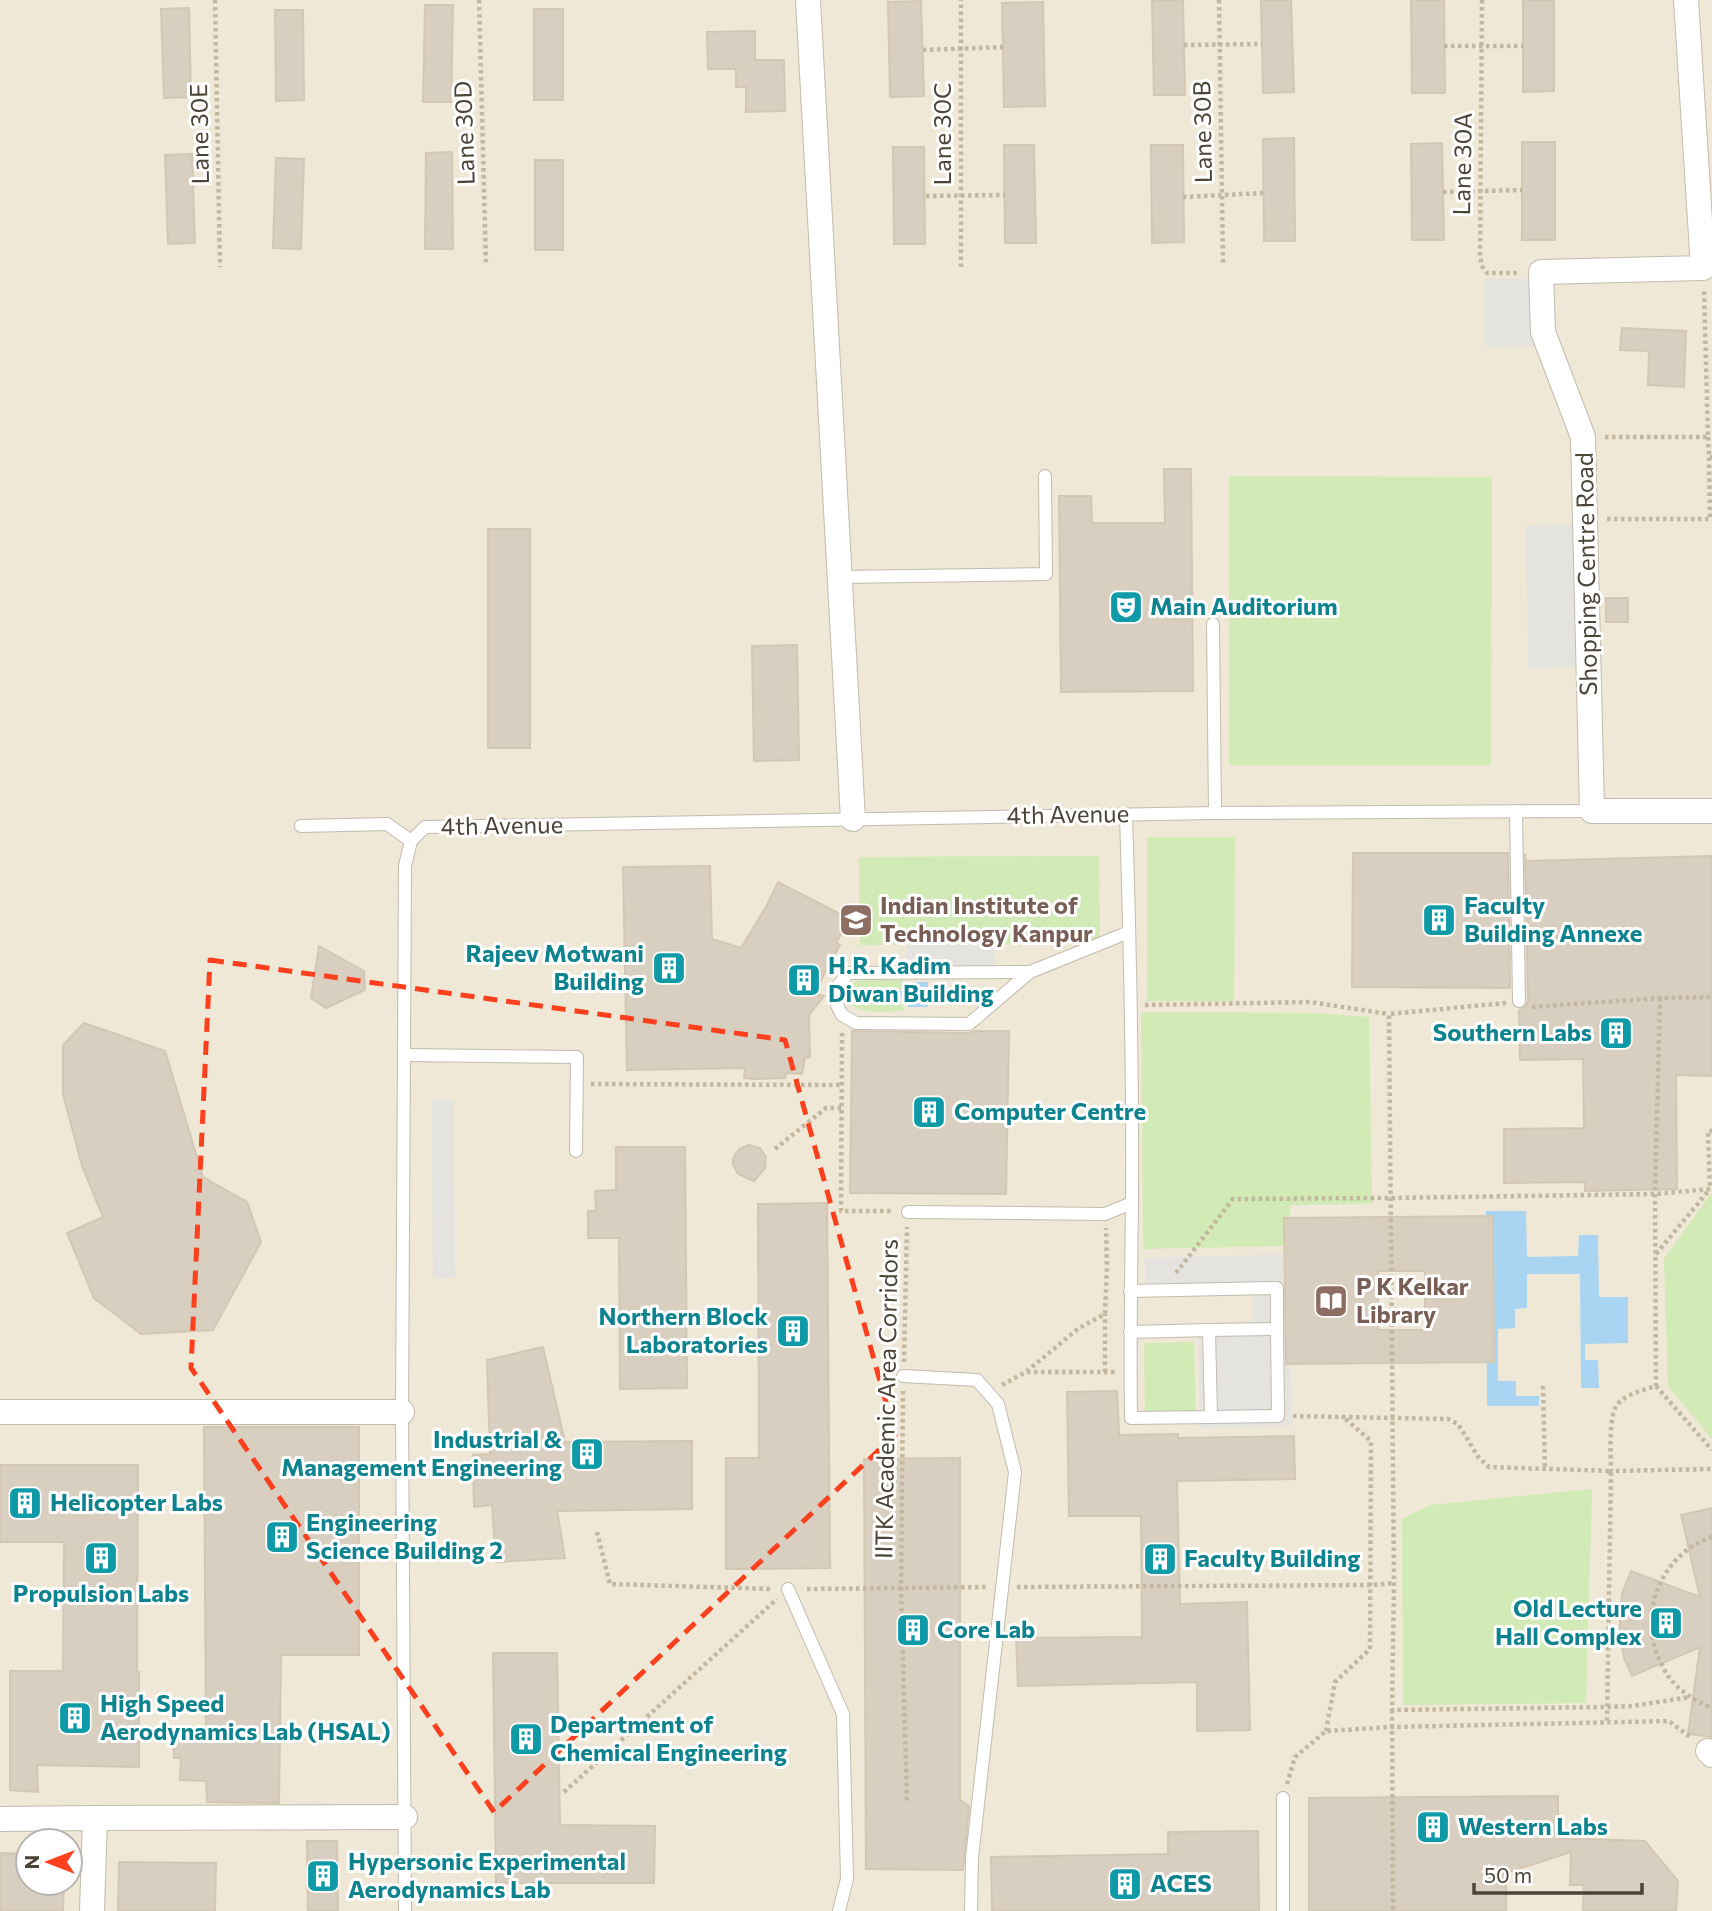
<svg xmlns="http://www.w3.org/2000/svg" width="1712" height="1911" viewBox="0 0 1712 1911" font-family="Commissioner,sans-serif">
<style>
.education{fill:#efe8d6;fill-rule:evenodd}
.green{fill:#d2eab5}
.parking{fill:#e5e3e0}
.water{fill:#a9d4f2}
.building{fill:#d8cfc1;stroke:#d3c7b4;stroke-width:2;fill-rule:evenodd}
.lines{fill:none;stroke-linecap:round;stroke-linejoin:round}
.service-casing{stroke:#c2bbae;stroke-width:14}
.minor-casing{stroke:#c2bbae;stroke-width:26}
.path{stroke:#c4b79f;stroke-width:4.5;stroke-dasharray:3.5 3.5;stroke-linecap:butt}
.service{stroke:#fff;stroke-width:12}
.minor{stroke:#fff;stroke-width:24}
.marked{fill:none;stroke:#fc3f1d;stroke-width:5;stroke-dasharray:14 9;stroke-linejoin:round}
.labels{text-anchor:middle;stroke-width:6;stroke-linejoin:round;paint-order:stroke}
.street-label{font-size:24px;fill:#4b4439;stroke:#fff}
.culture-label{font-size:24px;font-weight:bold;fill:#0d838f;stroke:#fff;text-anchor:start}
.education-label{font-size:24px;font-weight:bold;fill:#785e54;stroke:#fff;text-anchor:start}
</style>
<rect width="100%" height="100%" fill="#f6f3ec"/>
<!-- education -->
<path class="education" d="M0,0H1712V1911H0ZM28,1841H70V1883H28Z"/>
<!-- green -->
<g class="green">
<path d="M1229,476L1492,477L1491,765H1229Z"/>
<path d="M1147,837H1235L1234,1001H1147Z"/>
<path d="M1099,856L1100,943L860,945L859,857Z"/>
<path d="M860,980H903L902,990H872L868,988L872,997L903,998V1011C887,1011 842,1017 848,991C850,985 854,982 860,980Z"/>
<path d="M1141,1012L1314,1013L1369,1017L1372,1204L1290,1205V1246L1143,1249Z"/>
<path d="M1712,1192V1439L1668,1386L1664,1259Z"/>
<path d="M1194,1342L1196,1414L1145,1415L1144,1343Z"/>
<path d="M1592,1489L1586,1703L1403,1705L1402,1519L1430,1505Z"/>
</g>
<!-- parking -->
<g class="parking">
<path d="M1485,279H1535L1536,346L1485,347Z"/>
<path d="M1575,525L1578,667L1528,668L1526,526Z"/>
<path d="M994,944V971L907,972L906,945Z"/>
<path d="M432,1100H454L455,1278H433Z"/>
<path d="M1288,1254L1292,1425L1200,1428L1198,1324L1253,1323V1283L1146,1285L1145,1258Z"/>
</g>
<!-- water -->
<g class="water">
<path d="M908,982H928V1007H908V998L872,997L865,1001L859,999L857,995L858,989L865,987L872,990L908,991Z"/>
<path d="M1486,1211H1526L1527,1257L1578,1256L1579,1235H1598L1599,1297H1628V1343L1585,1344V1360H1598L1599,1388H1581L1580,1274H1527V1308L1515,1309V1328L1498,1329V1381H1516V1396H1539V1406H1487Z"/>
</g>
<!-- building -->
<g class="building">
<path d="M1152,0H1183L1185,95H1154Z"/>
<path d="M1261,0H1291L1294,92L1263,93Z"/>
<path d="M1411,0H1444L1445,93H1412Z"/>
<path d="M1523,0H1554V91L1523,92Z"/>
<path d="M921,1L924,96L890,97L888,2Z"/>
<path d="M1043,2L1045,106L1004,107L1002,3Z"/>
<path d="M425,5H453L451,102H423Z"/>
<path d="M189,8L191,97L164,98L161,9Z"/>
<rect x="534" y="9" width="29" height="91"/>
<path d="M275,10H303L304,100L276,101Z"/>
<path d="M755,31V60H784L785,111L746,112V87H736V69H708L707,32Z"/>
<path d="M1294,138L1295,241H1264L1263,139Z"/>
<rect x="1522" y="142" width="33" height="98"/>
<path d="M1442,143L1444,240H1412L1411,144Z"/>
<path d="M1004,145H1034L1036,243H1005Z"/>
<path d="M1151,145H1183L1184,242L1152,243Z"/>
<path d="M893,147H924L925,244H894Z"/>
<path d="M452,152L453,249H425L426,153Z"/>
<path d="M192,154L195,243L168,244L165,155Z"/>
<path d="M276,158L304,159L301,249L273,248Z"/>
<rect x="535" y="160" width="28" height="90"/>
<path d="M1622,328L1686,331L1684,387L1648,385L1649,351L1620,350Z"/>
<path d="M1164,469H1191L1193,691L1061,692L1059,496H1091L1092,523H1165Z"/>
<rect x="488" y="529" width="42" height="219"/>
<rect x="1606" y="598" width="22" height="24"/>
<path d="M797,645L799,760L754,761L752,646Z"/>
<path d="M1353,853H1508L1510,988L1352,987Z"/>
<path d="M1525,854L1526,861L1712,856V1076L1676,1075L1677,1189L1585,1191V1182L1504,1183V1129L1584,1128L1583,1059L1520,1060L1519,1010L1526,1006L1528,1001Z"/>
<path d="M710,866L712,939L741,948L766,907L778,882L850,919L836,943L840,945L814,993L824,996L809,1015L810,1057L805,1058L802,1074L786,1073L785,1078L754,1079L744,1078L745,1068L627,1070L623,867Z"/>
<path d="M319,946L364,971L365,990L326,1008L311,998Z"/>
<path d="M84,1023L165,1051L203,1177L247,1202L261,1242L213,1330L141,1334L94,1298L67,1233L103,1217L82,1166L63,1094V1045Z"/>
<path d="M852,1031L969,1033L975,1031H1009L1006,1194L850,1193Z"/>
<path d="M749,1145L760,1148L766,1157L765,1168L754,1181L738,1174L733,1164V1158L739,1149Z"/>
<path d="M616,1147H685L687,1388L620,1389L619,1238H588V1211H596L595,1191L616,1190Z"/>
<path d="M827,1203L830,1568L726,1569V1458H759L758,1204Z"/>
<path d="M1493,1216L1494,1362L1286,1364L1284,1218ZM1378,1271H1425V1330H1378Z"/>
<path d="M543,1347L565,1442L692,1441V1509L557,1511L565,1558L496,1562L492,1505L474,1507L473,1455L490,1454L487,1360Z"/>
<path d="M1117,1391L1119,1435L1178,1434V1438L1294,1436L1295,1479L1177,1481L1180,1604L1247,1602L1250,1730L1197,1731V1682L1018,1686L1016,1638L1142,1637L1141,1516H1069L1067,1392Z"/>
<path d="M204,1427H359V1655H281L279,1803L207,1802L206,1781L180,1780L181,1758H174V1733H206Z"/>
<path d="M960,1458V1800L969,1806L963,1870L866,1869L864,1459Z"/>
<path d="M0,1465H138L137,1672H139V1767L37,1765L38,1792L10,1790V1671H63L64,1542H0Z"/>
<path d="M1712,1508V1737L1688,1734L1700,1647L1632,1676L1624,1658L1620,1634V1613L1622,1594L1631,1571L1700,1597L1681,1515Z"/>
<path d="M493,1653H557L560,1825L655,1826L654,1883H496Z"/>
<path d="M1558,1796V1838L1645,1841L1678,1881L1676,1911H1583L1584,1885H1570L1571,1852L1506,1873V1911H1309V1798Z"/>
<path d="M1258,1831L1259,1911H992L991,1857L1168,1854V1832Z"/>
<path d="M307,1841H337L338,1911H308Z"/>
<path d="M0,1853L28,1854V1883H64L63,1911H0Z"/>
<path d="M119,1862L216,1863L215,1911H118Z"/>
</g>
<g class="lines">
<!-- service casing -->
<g class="service-casing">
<g id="service">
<path d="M839,577L1046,574L1045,476"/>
<path d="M1213,624L1215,813"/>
<path d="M1516,811L1519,1001"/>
<path d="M1126,815C1130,944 1133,1074 1132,1204C1131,1275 1130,1346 1131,1418L1211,1417L1209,1330L1130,1332"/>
<path d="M301,826L387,824L411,841"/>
<path d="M1030,972L969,1024L856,1023L842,1015L837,1005V987L848,973L1030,972L1129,932"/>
<path d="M404,1055L577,1057L576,1151"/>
<path d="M908,1212L1105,1214L1132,1203"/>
<path d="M1130,1291L1277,1288V1329L1209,1330"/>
<path d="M903,1376L977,1380L998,1404L1015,1472L972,1858L971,1911"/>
<path d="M1211,1417L1278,1416L1277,1329"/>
<path d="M788,1589L843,1714L847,1879L839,1911"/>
<path d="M1283,1798V1911"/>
<path d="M405,1911L402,1412L405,866L411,841L425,827L1215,813L1592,811"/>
</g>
</g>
<!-- minor casing -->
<g class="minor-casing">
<g id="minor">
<path d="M808,0L853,819"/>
<path d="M1686,0L1703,268L1541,272L1543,332L1583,437L1592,811H1712"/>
<path d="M0,1412H402"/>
<path d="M1708,1751L1712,1755"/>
<path d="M0,1819L95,1818"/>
<path d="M92,1911L95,1818L405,1817"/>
</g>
</g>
<!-- path -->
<g class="path">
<path d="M215,0L220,267"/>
<path d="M479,0L486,265"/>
<path d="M1219,0L1223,263"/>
<path d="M1482,0L1480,254L1482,266L1487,273H1519"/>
<path d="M1184,45L1262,44"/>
<path d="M1444,46H1523"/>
<path d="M923,50L1003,47"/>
<path d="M1443,192L1522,190"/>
<path d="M926,196L1005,195"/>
<path d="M1183,197L1263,193"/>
<path d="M961,267V0"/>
<path d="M1605,437H1708L1704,290"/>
<path d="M1708,437L1709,457H1712"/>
<path d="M1607,519H1710L1709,457"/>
<path d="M1660,998L1655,1194L1656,1386C1644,1390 1625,1394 1617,1405C1608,1417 1611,1455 1611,1471L1712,1469"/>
<path d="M1506,1003L1389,1014L1394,1583L1392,1710L1607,1707L1632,1706L1690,1697"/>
<path d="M1145,1005L1310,1002L1389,1014"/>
<path d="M1532,1007L1660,998L1712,997"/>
<path d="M842,1033L841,1211H893"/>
<path d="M591,1084L842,1085"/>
<path d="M775,1149L826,1108H842"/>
<path d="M1656,1254L1710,1189"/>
<path d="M1176,1273L1233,1199L1391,1198L1655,1194L1710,1189L1708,1131H1712"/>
<path d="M904,1362L907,1227"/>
<path d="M1027,1372H1116"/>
<path d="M1105,1372V1314"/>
<path d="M1002,1385L1026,1372L1079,1328L1105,1314L1107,1266L1106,1228"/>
<path d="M1543,1386L1545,1469"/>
<path d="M1656,1386L1712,1450"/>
<path d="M903,1391L901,1587L907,1803"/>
<path d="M1293,1416L1448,1419L1458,1424L1479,1458L1489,1467L1611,1471L1607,1722"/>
<path d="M597,1532L610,1584L773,1589"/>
<path d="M1712,1537C1661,1554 1637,1613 1660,1661C1663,1666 1665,1672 1668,1676C1679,1691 1695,1701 1712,1708"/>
<path d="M1017,1587L1371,1585L1394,1583"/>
<path d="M807,1589L987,1587"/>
<path d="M1392,1710L1393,1911"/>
<path d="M1326,1731L1335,1682L1370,1649L1371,1441L1342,1416"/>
<path d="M1287,1784L1295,1757L1326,1731L1392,1727L1669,1721L1690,1737"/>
<path d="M564,1792L777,1599"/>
</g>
<!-- service -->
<use href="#service" class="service"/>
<!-- minor -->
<use href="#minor" class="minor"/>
</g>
<!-- marked area -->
<path class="marked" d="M210,960L785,1040L895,1435L494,1812L191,1368Z"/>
<!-- icons -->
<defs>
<g id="theatre-square" transform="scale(1.75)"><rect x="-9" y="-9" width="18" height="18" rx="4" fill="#0f9aa8" stroke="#fff"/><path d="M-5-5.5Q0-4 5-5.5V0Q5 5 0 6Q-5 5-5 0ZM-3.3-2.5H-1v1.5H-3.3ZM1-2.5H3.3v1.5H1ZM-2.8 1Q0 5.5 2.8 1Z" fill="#fff"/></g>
<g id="university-square" transform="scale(1.75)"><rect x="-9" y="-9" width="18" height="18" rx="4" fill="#8d6e63" stroke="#fff"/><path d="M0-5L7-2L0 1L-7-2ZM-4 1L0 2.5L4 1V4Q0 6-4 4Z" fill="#fff"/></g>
<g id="building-square" transform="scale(1.75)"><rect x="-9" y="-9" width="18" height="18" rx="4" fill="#0f9aa8" stroke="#fff"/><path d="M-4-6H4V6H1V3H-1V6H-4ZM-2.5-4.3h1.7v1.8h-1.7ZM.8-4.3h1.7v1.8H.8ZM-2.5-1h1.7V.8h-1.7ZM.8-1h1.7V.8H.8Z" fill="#fff"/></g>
<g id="library-square" transform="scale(1.75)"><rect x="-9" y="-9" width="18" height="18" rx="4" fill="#8d6e63" stroke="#fff"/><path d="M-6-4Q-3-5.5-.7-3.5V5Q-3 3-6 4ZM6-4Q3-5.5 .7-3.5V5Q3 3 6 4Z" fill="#fff"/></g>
</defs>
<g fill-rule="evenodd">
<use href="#theatre-square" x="1126" y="607"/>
<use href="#university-square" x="856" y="920"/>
<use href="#building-square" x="1439" y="920"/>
<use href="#building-square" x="669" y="968"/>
<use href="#building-square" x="804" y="980"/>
<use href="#building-square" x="1616" y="1033"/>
<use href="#building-square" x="929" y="1112"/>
<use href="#library-square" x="1331" y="1301"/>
<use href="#building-square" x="793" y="1331"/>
<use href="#building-square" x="587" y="1454"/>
<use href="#building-square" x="25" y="1503"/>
<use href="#building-square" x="282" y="1537"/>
<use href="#building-square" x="101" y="1558"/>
<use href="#building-square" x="1160" y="1559"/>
<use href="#building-square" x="1666" y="1623"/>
<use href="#building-square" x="913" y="1630"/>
<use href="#building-square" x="75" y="1718"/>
<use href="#building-square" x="526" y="1739"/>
<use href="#building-square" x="1433" y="1827"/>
<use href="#building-square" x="323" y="1876"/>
<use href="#building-square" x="1125" y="1884"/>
</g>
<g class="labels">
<!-- street labels -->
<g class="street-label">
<text transform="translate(1203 132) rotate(-91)" y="8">Lane 30B</text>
<text transform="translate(465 133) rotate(-92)" y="8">Lane 30D</text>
<text transform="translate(200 134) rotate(-91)" y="8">Lane 30E</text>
<text transform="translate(943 134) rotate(-90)" y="8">Lane 30C</text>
<text transform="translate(1463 164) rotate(-89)" y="8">Lane 30A</text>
<text transform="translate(1587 574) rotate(-91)" y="8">Shopping Centre Road</text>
<text transform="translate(1068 815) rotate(-1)" y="8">4th Avenue</text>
<text transform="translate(502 826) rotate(-1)" y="8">4th Avenue</text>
<text transform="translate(887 1399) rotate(-89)" y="8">IITK Academic Area Corridors</text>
</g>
<!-- culture labels -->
<g class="culture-label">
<text x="1150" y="615">Main Auditorium</text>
<text x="1464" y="914">Faculty<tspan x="1464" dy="28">Building Annexe</tspan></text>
<text x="644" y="962" text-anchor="end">Rajeev Motwani<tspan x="644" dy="28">Building</tspan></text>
<text x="828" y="974">H.R. Kadim<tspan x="828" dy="28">Diwan Building</tspan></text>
<text x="1592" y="1041" text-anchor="end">Southern Labs</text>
<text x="954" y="1120">Computer Centre</text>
<text x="768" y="1325" text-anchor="end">Northern Block<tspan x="768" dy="28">Laboratories</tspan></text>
<text x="562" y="1448" text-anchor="end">Industrial &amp;<tspan x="562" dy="28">Management Engineering</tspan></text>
<text x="50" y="1511">Helicopter Labs</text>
<text x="306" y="1531">Engineering<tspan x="306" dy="28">Science Building 2</tspan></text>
<text x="1184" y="1567">Faculty Building</text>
<text x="101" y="1602" text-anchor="middle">Propulsion Labs</text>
<text x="1642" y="1617" text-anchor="end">Old Lecture<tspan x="1642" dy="28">Hall Complex</tspan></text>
<text x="937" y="1638">Core Lab</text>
<text x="100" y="1712">High Speed<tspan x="100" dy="28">Aerodynamics Lab (HSAL)</tspan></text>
<text x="550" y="1733">Department of<tspan x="550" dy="28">Chemical Engineering</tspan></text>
<text x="1458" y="1835">Western Labs</text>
<text x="348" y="1870">Hypersonic Experimental<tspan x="348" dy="28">Aerodynamics Lab</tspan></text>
<text x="1150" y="1892">ACES</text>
</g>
<!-- education labels -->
<g class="education-label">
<text x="880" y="914">Indian Institute of<tspan x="880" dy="28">Technology Kanpur</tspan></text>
<text x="1356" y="1295">P K Kelkar<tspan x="1356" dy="28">Library</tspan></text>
</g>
</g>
<!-- north arrow -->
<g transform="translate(49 1862) rotate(270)"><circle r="33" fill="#ffffff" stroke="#b7b4b0" stroke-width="2"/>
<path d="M0-5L12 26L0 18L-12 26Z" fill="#fc3f1d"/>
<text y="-10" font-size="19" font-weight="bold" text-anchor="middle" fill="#4b4439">N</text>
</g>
<!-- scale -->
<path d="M1474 1883v10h168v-10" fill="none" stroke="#4b4439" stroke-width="3.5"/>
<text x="1484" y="1883" font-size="21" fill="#4b4439" stroke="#ffffff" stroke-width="5" paint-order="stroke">50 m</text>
</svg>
